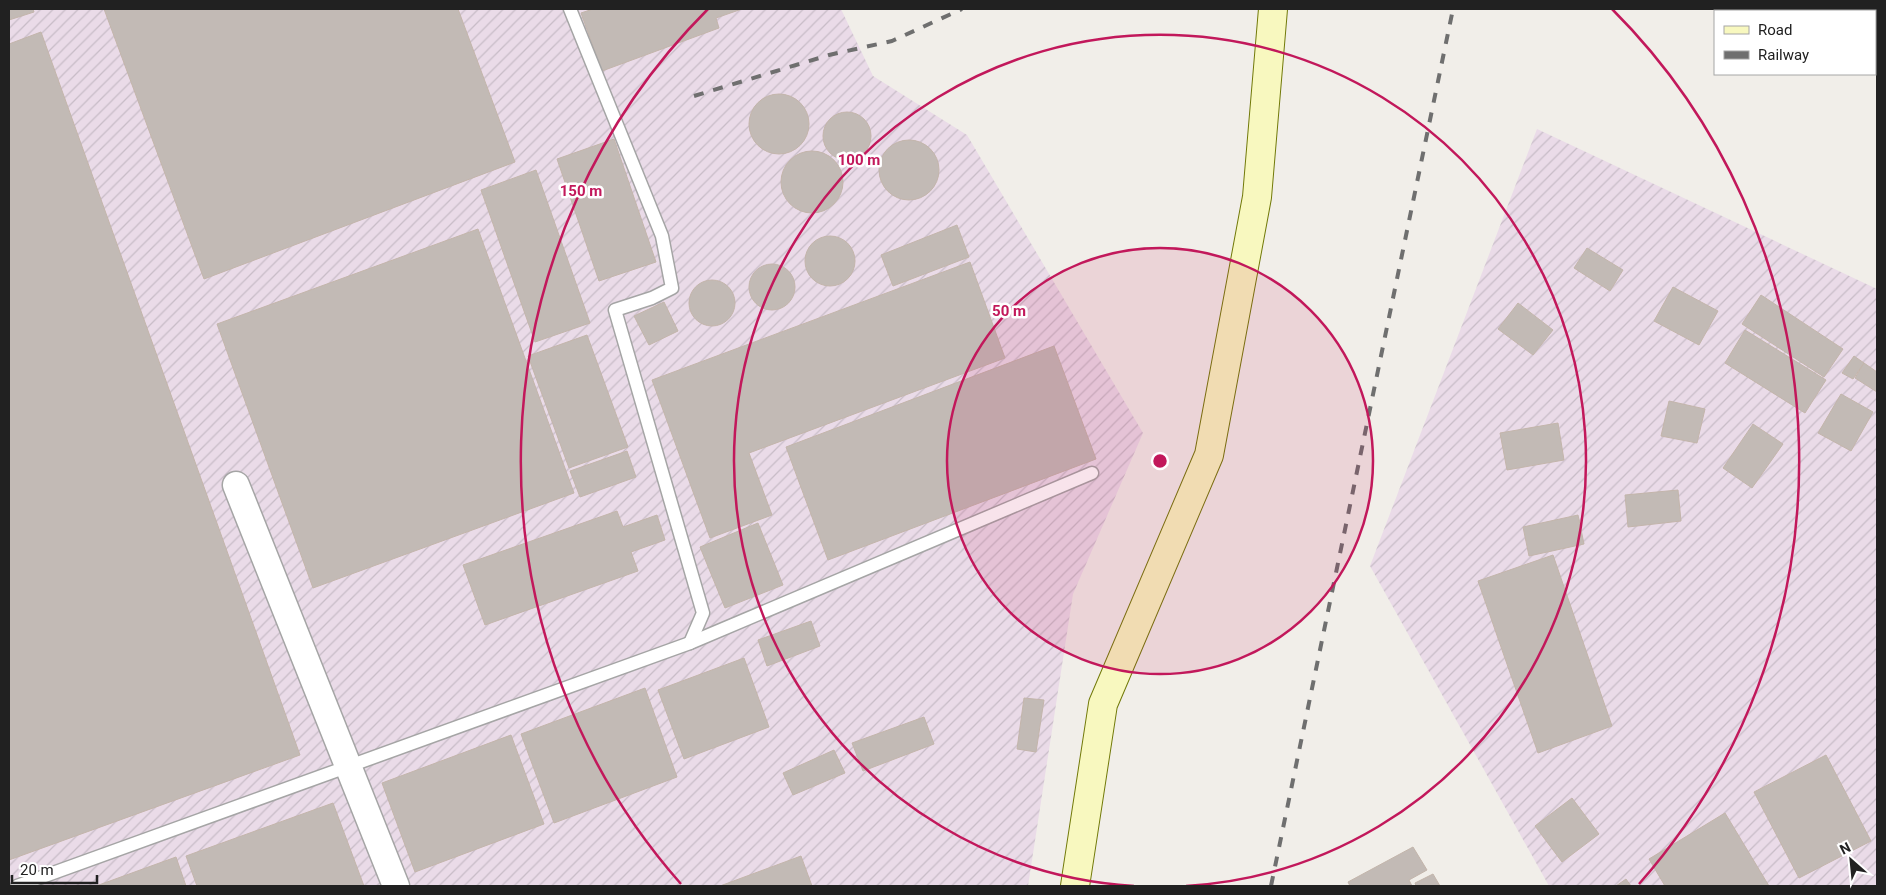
<svg xmlns="http://www.w3.org/2000/svg" width="1886" height="895" viewBox="0 0 1886 895" font-family="Roboto,sans-serif">
<style>
.industrial{fill:url(#industrial-furrows)}
.building{fill:#c2bab5;stroke:#c3b5ab}
.lines{fill:none;stroke-linecap:round;stroke-linejoin:round}
.lane-casing{stroke:#a5a5a5;stroke-width:15}
.street-casing{stroke:#a5a5a5;stroke-width:29}
.secondary-casing{stroke:#717908;stroke-width:30}
.lane{stroke:#fff;stroke-width:12}
.street{stroke:#fff;stroke-width:26}
.secondary{stroke:#f8f8bf;stroke-width:28}
.rail{stroke:#6f6f6f;stroke-width:4;stroke-dasharray:10 10;stroke-linecap:butt}
.ring{fill:none;stroke:#c2185b;stroke-width:2.5}
.centre{fill:#c2185b;stroke:#fff;stroke-width:2.5}
.ring-label{font-size:15px;text-anchor:middle;font-weight:bold;fill:#c2185b;stroke:#fff;stroke-width:5;stroke-linejoin:round;paint-order:stroke}
</style>
<defs>
<pattern id="industrial-furrows" width="10" height="10" patternUnits="userSpaceOnUse" patternTransform="scale(1.25)"><rect width="10" height="10" fill="#eadbe8"/><path d="M-1 1l2-2M0 10L10 0M9 11l2-2" fill="none" stroke="#c8bcc7"/></pattern>
</defs>
<rect width="100%" height="100%" fill="#f1eee9"/>
<!-- industrial -->
<g class="industrial">
<path d="M9,9H841L873,76L967,135L1143,433L1073,594L1028,886H9Z"/>
<path d="M1537,129L1877,289V886H1549L1370,566Z"/>
</g>
<!-- building -->
<g class="building">
<path d="M9,9H33L34,12L9,20Z"/>
<path d="M104,9H458L515,162L204,279Z"/>
<path d="M593,9H742L716,18L719,28L602,71L581,13Z"/>
<path d="M41,32L300,755L9,860V44Z"/>
<circle cx="779" cy="124" r="30"/>
<circle cx="847" cy="136" r="24"/>
<path d="M614,139L656,262L599,281L557,159Z"/>
<circle cx="909" cy="170" r="30"/>
<circle cx="812" cy="182" r="31"/>
<path d="M536,170L590,323L535,342L481,190Z"/>
<path d="M957,225L969,257L893,286L881,255Z"/>
<path d="M478,229L574,493L313,588L217,324Z"/>
<circle cx="830" cy="261" r="25"/>
<path d="M1587,248L1623,270L1610,291L1574,268Z"/>
<path d="M970,262L1005,358L749,453L772,515L710,538L652,380Z"/>
<circle cx="772" cy="287" r="23"/>
<circle cx="712" cy="303" r="23"/>
<path d="M1673,287L1718,311L1699,345L1654,321Z"/>
<path d="M1761,295L1843,349L1824,377L1742,324Z"/>
<path d="M664,302L678,331L649,345L634,316Z"/>
<path d="M1518,303L1553,330L1533,355L1498,329Z"/>
<path d="M1745,330L1826,380L1805,413L1725,363Z"/>
<path d="M587,335L628,447L569,468L528,356Z"/>
<path d="M1054,346L1096,459L828,560L786,447Z"/>
<path d="M1854,356L1864,363L1853,379L1842,373Z"/>
<path d="M1864,363L1877,372V392L1855,378Z"/>
<path d="M1841,394L1873,412L1851,451L1818,433Z"/>
<path d="M1669,401L1705,409L1697,443L1661,436Z"/>
<path d="M1558,423L1564,460L1507,470L1500,433Z"/>
<path d="M1753,424L1783,444L1752,488L1723,468Z"/>
<path d="M627,451L636,477L580,497L570,471Z"/>
<path d="M1678,490L1681,521L1628,527L1625,495Z"/>
<path d="M617,511L623,527L657,515L665,540L631,552L638,571L485,625L463,565Z"/>
<path d="M1578,515L1584,544L1529,556L1523,527Z"/>
<path d="M758,523L783,585L725,608L700,547Z"/>
<path d="M1553,555L1612,726L1538,753L1478,581Z"/>
<path d="M811,621L820,646L767,666L758,640Z"/>
<path d="M744,658L769,727L684,759L658,690Z"/>
<path d="M645,688L677,777L554,823L521,734Z"/>
<path d="M1024,698L1044,700L1036,752L1017,749Z"/>
<path d="M924,717L934,744L863,771L852,743Z"/>
<path d="M511,735L544,824L415,872L382,783Z"/>
<path d="M834,750L845,773L793,795L783,773Z"/>
<path d="M1826,755L1871,841L1799,878L1754,792Z"/>
<path d="M1572,798L1599,834L1562,862L1535,826Z"/>
<path d="M333,803L364,886H197L186,856Z"/>
<path d="M1725,813L1769,886H1665L1649,859Z"/>
<path d="M1413,847L1427,870L1409,880L1412,886H1350L1348,882Z"/>
<path d="M801,856L812,886H720Z"/>
<path d="M176,857L186,886H96Z"/>
<path d="M1433,874L1440,886H1416L1415,883Z"/>
<path d="M1626,879L1631,886H1616Z"/>
</g>
<g class="lines">
<!-- lane casing -->
<g class="lane-casing">
<g id="lane">
<path d="M570,9L662,236L672,288L652,298L615,310L703,613L690,643"/>
<path d="M17,886L690,643L1092,473"/>
</g>
</g>
<!-- street casing -->
<g class="street-casing">
<path id="street" d="M236,485L396,886"/>
</g>
<!-- secondary casing -->
<g class="secondary-casing">
<path id="secondary" d="M1075,886L1103,704L1209,455L1257,197L1273,9"/>
</g>
<!-- lane -->
<use href="#lane" class="lane"/>
<!-- street -->
<use href="#street" class="street"/>
<!-- secondary -->
<use href="#secondary" class="secondary"/>
<!-- rail -->
<g class="rail">
<path d="M694,96L829,55L892,41L962,9"/>
<path d="M1271,886L1453,9"/>
</g>
</g>
<!-- distance rings -->
<circle cx="1160" cy="461" r="213" fill="#c2185b" fill-opacity=".12"/>
<g class="ring">
<circle cx="1160" cy="461" r="213"/>
<path d="M1134 886A426 426 0 1 1 1186 886"/>
<path d="M681 884A639 639 0 0 1 708 9M1612 9A639 639 0 0 1 1639 884"/>
</g>
<circle cx="1160" cy="461" r="8" class="centre"/>
<g class="ring-label">
<text x="859" y="165">100 m</text>
<text x="581" y="196">150 m</text>
<text x="1009" y="316">50 m</text>
</g>
<!-- border -->
<rect width="1886" height="895" fill="none" stroke="#212121" stroke-width="20"/>
<!-- legend -->
<rect x="1714" y="10" width="162" height="65" fill="#ffffff" stroke="#a6a6a6"/>
<rect x="1724" y="26" width="25" height="8" fill="#f8f8bf" stroke="#a6a6a6"/>
<text x="1758" y="35" font-size="15" fill="#212121">Road</text>
<rect x="1724" y="51" width="25" height="8" fill="#6f6f6f" stroke="#a6a6a6"/>
<text x="1758" y="60" font-size="15" fill="#212121">Railway</text>
<!-- north arrow -->
<g transform="translate(1851 860) rotate(333)" stroke="#ffffff" stroke-width="4" paint-order="stroke">
<path d="M0-4L9 19L0 12L-9 19Z" fill="#212121"/>
<text y="-8" font-size="14" font-weight="bold" text-anchor="middle" fill="#212121">N</text>
</g>
<!-- scale -->
<path d="M12 875v8h85v-8" fill="none" stroke="#212121" stroke-width="2.5"/>
<text x="20" y="875" font-size="15" fill="#212121" stroke="#ffffff" stroke-width="4" paint-order="stroke">20 m</text>
</svg>
